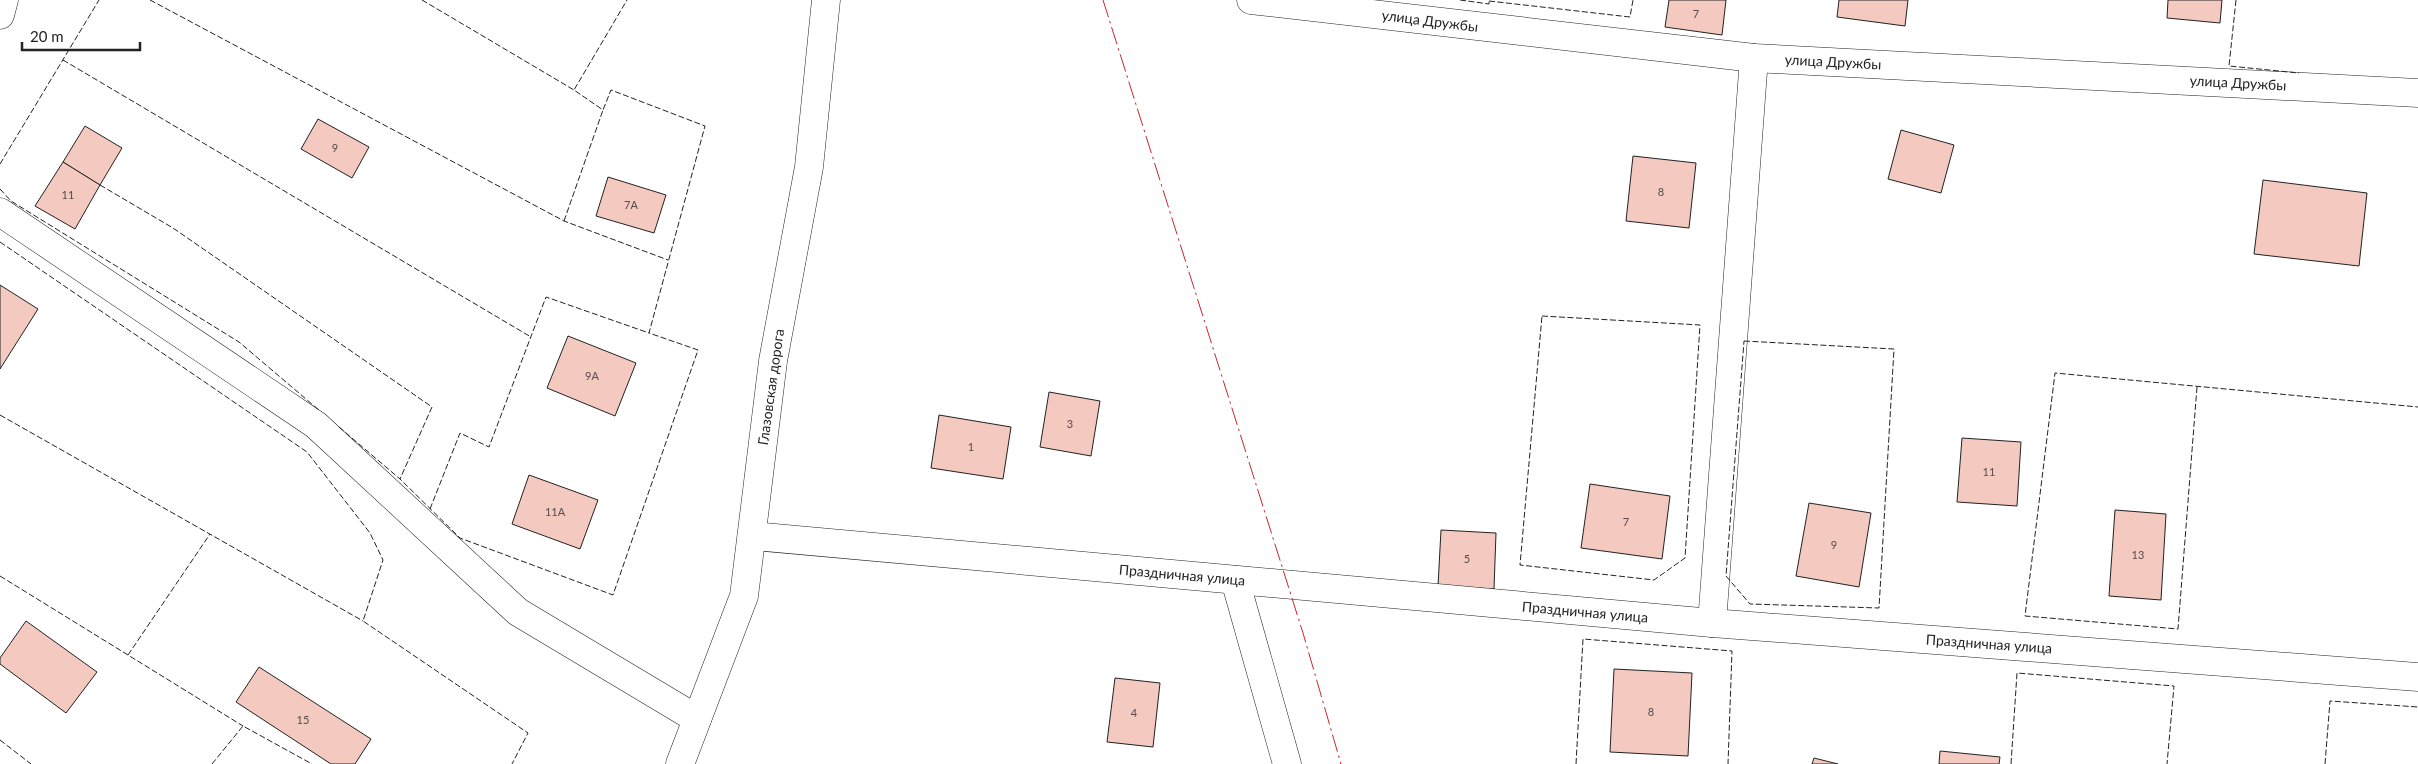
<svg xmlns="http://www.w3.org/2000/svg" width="2418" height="764" viewBox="0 0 2418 764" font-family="Lato,sans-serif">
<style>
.building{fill:#f3c9c0;stroke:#222}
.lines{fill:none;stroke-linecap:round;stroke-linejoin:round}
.street-casing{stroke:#222;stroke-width:29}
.secondary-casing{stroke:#222;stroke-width:29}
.street{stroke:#fff;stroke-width:28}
.secondary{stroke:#fff;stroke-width:28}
.fence{stroke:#222;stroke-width:1;stroke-dasharray:6 2.5;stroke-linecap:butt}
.power{stroke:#c62828;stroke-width:1;stroke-dasharray:18 4 2.5 4;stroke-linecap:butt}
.labels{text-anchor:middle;stroke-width:4;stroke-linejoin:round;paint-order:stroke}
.number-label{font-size:11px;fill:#564c4a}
.street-label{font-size:14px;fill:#222;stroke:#fff}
</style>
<rect width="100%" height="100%" fill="#fff"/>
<!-- building -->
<g class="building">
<path d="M1669,0H1726L1722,35L1665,27Z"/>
<path d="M1839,0H1908L1905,26L1837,17Z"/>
<path d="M2168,0H2222L2220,23L2167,18Z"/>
<path d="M318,119L369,147L352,178L301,149Z"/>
<path d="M85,126L122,148L100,185L63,162Z"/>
<path d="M1901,130L1954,145L1941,193L1888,179Z"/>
<path d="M1633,156L1696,163L1689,228L1626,221Z"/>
<path d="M63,162L100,185L75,229L35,206Z"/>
<path d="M608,177L666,195L654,233L596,216Z"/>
<path d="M2263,180L2367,193L2359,266L2254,254Z"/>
<path d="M0,285L38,309L0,369Z"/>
<path d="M568,336L636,363L615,416L547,388Z"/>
<path d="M1049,392L1100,401L1091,456L1040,447Z"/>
<path d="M939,415L1011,427L1003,479L931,468Z"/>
<path d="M1962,438L2021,442L2017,506L1957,502Z"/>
<path d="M529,475L598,500L580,549L512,524Z"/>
<path d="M1590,484L1670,496L1662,559L1581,548Z"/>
<path d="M1809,503L1871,513L1859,587L1796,576Z"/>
<path d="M2115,510L2166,514L2161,600L2109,596Z"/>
<path d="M1441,530L1496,533L1494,589L1438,586Z"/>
<path d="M26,621L97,672L66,713L0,664V658Z"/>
<path d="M259,667L371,739L355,764H331L236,702Z"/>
<path d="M1614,669L1692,673L1688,756L1610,752Z"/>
<path d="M1115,678L1160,683L1153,747L1107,742Z"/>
<path d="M1940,751L2000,757L1999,764H1939Z"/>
<path d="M1814,758L1838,764H1812Z"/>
</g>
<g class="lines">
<!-- street casing -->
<g class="street-casing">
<g id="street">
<path d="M1251,0L1754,58L2418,93"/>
<path d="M0,15L4,0"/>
<path d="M0,212L316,425L518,612L697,719"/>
<path d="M753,536L1712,623L2418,677"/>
<path d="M1235,580L1287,764"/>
<path d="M1712,623L1754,58"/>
</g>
</g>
<!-- secondary casing -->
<g class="secondary-casing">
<path id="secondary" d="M680,764L744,596L773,361L809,167L826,0"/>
</g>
<!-- street -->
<use href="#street" class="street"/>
<!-- secondary -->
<use href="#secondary" class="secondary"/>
<!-- fence -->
<g class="fence">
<path d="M150,0L564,221L668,260"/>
<path d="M422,0L574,90"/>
<path d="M1460,0L1489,4V0"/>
<path d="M2236,0L2229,66L2299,73"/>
<path d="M1489,1L1630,17L1633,0"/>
<path d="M63,60L531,337"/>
<path d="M0,164L99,0"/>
<path d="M100,185L173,228L432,407L400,479"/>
<path d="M0,189L11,201L239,342L320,411"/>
<path d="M564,221L603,110"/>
<path d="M0,242L307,452L370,533L383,560L363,621L528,733L512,764"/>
<path d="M1542,316L1700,325L1685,558L1654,580L1520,565Z"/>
<path d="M1744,341L1894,349L1879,608L1750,604L1726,576Z"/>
<path d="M2197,387L2178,629L2025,616L2055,373L2418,407"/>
<path d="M0,415L363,621"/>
<path d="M339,427L400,479L460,538L613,595L698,350L649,333L705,126L611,90L603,110L574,90L627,0"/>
<path d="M430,509L460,433L489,447L546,297L649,333"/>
<path d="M0,576L243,726"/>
<path d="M128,655L210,534"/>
<path d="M0,740L31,764"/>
<path d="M212,764L243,726L312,764"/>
<path d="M1576,764L1583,639L1732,651L1728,764"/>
<path d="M2011,764L2017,673L2174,686L2167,764"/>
<path d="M2325,764L2330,701L2418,707"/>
</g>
<!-- power -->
<path class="power" d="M1103,0L1303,633L1341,764"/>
</g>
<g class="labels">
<!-- number labels -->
<g class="number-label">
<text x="1696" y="18">7</text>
<text x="335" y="152">9</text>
<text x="1661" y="196">8</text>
<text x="68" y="199">11</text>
<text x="631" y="209">7А</text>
<text x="592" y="380">9А</text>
<text x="1070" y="428">3</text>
<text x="971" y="451">1</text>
<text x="1989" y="476">11</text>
<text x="555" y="516">11А</text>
<text x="1626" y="526">7</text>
<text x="1834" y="549">9</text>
<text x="2138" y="559">13</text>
<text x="1467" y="563">5</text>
<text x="1651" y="716">8</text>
<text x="1134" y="717">4</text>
<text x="303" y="724">15</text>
</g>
<!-- street labels -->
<g class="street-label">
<text transform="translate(1430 21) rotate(7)" y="5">улица Дружбы</text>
<text transform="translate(1833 62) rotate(3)" y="5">улица Дружбы</text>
<text transform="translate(2238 83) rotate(3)" y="5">улица Дружбы</text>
<text transform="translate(771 387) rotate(-82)" y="5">Глазовская дорога</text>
<text transform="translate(1182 575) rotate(5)" y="5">Праздничная улица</text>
<text transform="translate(1585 612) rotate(5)" y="5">Праздничная улица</text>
<text transform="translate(1989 644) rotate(4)" y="5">Праздничная улица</text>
</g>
</g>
<!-- scale -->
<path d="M22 42v8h118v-8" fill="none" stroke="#222222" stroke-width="2.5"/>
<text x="30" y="42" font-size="15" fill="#222222" stroke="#ffffff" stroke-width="4" paint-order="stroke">20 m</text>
</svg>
